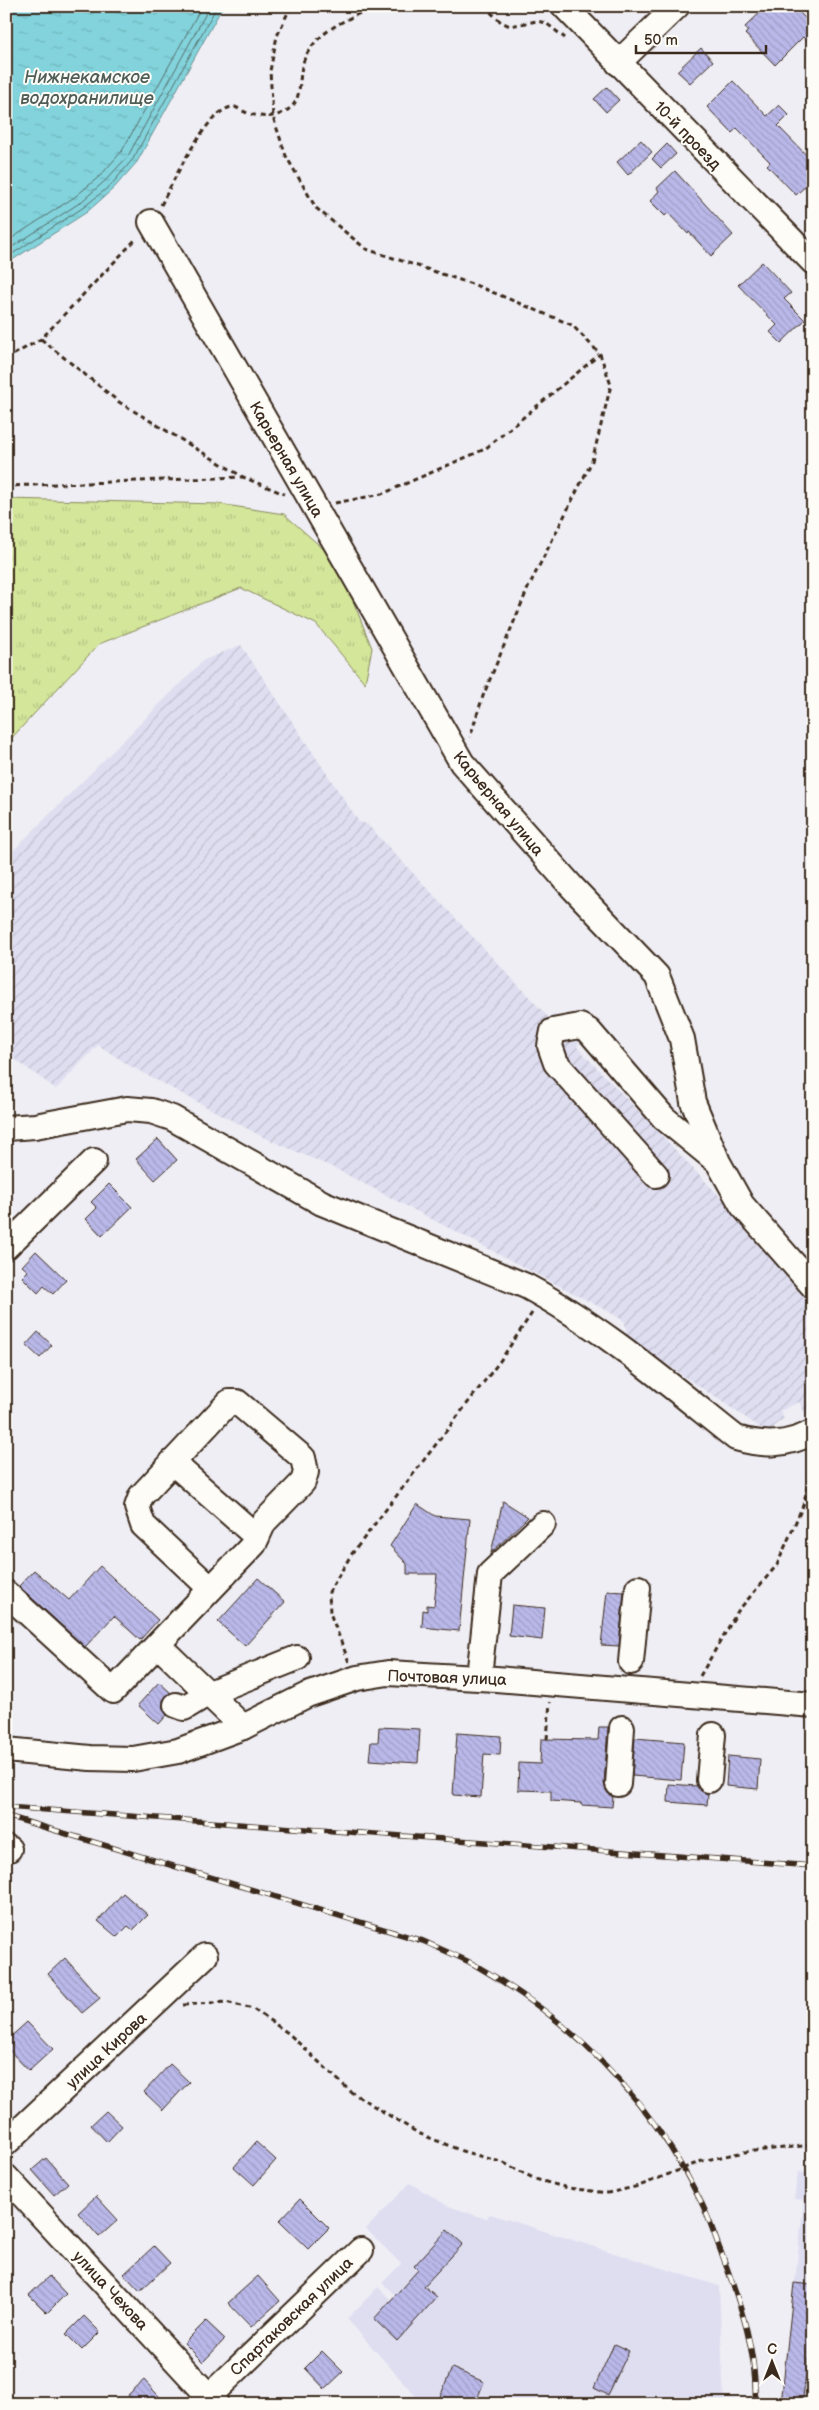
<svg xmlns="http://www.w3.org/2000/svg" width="819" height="2410" viewBox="0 0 819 2410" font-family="'Balsamiq Sans',sans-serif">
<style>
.built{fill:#dfdef1}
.industrial{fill:url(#industrial-furrows)}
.grass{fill:url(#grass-tufts);stroke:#87885c}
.water{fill:url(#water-ripples);stroke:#668f90}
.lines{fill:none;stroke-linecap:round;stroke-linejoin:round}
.shore{stroke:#576e6a;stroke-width:1}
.building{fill:url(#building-back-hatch);stroke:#3b2a1e}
.minor-casing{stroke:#3b2a1e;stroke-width:28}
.path{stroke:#3b2a1e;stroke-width:3;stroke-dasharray:5 4;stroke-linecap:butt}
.minor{stroke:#fdfcf7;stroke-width:24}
.rail-casing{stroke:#3b2a1e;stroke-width:5.5}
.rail{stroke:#fdfcf7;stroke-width:4;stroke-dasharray:11;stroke-linecap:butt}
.labels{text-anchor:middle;stroke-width:4;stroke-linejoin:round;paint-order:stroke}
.street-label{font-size:16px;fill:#3b2a1e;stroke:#fdfcf7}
.water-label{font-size:18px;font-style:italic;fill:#505d57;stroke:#fdfcf7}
</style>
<defs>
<pattern id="industrial-furrows" width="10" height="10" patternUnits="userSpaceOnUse" patternTransform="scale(1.25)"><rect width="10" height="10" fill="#dfdef1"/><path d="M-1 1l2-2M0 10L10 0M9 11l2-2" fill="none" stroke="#c0bfce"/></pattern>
<pattern id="grass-tufts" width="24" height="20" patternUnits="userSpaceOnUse" patternTransform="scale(1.25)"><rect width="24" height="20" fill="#d3e69a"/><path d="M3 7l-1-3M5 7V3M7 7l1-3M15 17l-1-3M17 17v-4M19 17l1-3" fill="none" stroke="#b6c584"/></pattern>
<pattern id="water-ripples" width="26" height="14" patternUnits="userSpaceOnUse" patternTransform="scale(1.25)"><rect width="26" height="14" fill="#82d3dc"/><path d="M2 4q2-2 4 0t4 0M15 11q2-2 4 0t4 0" fill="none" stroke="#71b5bc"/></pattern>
<pattern id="building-back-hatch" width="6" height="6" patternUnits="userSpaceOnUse" patternTransform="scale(1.25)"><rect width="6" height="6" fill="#b9b8e9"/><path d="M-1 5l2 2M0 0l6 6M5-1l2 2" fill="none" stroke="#a09ec7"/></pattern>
</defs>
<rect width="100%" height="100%" fill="#efeef4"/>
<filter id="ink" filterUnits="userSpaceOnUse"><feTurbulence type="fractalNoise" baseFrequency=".02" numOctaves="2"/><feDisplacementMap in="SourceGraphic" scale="10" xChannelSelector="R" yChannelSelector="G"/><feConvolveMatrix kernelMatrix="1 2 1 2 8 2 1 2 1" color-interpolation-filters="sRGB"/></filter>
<g filter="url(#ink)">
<!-- built -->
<g class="built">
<path d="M809,2159L813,2160V2404H785L788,2343L804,2200L794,2199L798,2172L807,2173Z"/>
<path d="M410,2183L446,2205L486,2219L490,2214L719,2286L724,2404H420L421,2402L347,2319L378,2287L391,2300L395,2295L382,2283L401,2264L366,2229Z"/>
</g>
<!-- industrial -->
<path class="industrial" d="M241,645L359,822L367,824L549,1018L554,1015L579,1042L577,1047L750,1228L753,1237L813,1302V1411L806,1415L799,1402L780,1411L784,1419L776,1424L770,1434L642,1348L627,1336L625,1322L613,1314L334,1168L263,1137L130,1066L98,1045L56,1089L6,1053V858L204,660Z"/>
<!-- grass -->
<path class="grass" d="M6,499L219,504L284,514L337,561L372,648L365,683L316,624L241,588L99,644L6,744Z"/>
<!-- water -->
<path class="water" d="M6,6H223L137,162L114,188L87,212L6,264Z"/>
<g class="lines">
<!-- shore -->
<g class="shore">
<path d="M6,242L76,196L101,175L122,151L202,6"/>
<path d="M6,251L81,202L106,180L128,156L210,6"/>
<path d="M6,258L84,207L111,185L133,159L217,6"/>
</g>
</g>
<!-- building -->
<g class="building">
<path d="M767,6H793L813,26V47L803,37L775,65L745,34L748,31L745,27Z"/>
<path d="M701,48L713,61L690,83L677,71Z"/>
<path d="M733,81L767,116L779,105L789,115L778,126L813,162V179L796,195L767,165L770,162L737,128L732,133L707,107Z"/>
<path d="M607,87L619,100L606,112L594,99Z"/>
<path d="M641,140L652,152L628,175L617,162Z"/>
<path d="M667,144L676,154L661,168L652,159Z"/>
<path d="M675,171L733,235L711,256L689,232L688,234L668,213L665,216L650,201L659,191L657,188Z"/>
<path d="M762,262L791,293L784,299L805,320L781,343L770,332L777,325L738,285Z"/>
<path d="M158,1139L177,1160L155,1180L136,1159Z"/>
<path d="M109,1184L132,1207L102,1236L86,1219L97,1208L91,1202Z"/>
<path d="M36,1251L66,1280L53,1294L44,1286L38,1293L22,1277L28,1271L22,1266Z"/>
<path d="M38,1332L52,1345L40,1358L26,1345Z"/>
<path d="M503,1501L528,1517L491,1553Z"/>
<path d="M417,1504L435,1516L470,1519L459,1631L422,1627L423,1610L427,1611V1605L434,1606L437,1574H407V1564L390,1546Z"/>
<path d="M100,1566L158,1620L140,1640L114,1616L85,1647L19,1586L34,1570L69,1600Z"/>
<path d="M258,1578L285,1602L245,1646L218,1622Z"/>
<path d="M607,1591L624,1592L619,1646L601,1645Z"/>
<path d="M512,1605L545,1608L542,1640L509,1636Z"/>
<path d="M159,1682L171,1693L163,1700V1708L167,1715L159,1724L138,1705Z"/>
<path d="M379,1727L420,1729L418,1763L369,1760L371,1742H378Z"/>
<path d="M599,1727H608L604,1784L606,1790L613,1796L612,1807L581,1805V1803L551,1801V1791L518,1790L519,1763L540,1764L541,1739L598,1740Z"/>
<path d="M457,1733L501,1736L500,1755L484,1754L481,1797L453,1795Z"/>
<path d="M635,1738L684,1742L681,1780L632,1776Z"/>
<path d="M728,1756L760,1759L758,1789L726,1786Z"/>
<path d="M669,1784L697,1786L702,1791L708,1794L707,1805L668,1802Z"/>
<path d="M123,1893L148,1915L133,1930L128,1926L117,1937L98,1921Z"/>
<path d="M65,1958L100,1998L82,2013L48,1974Z"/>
<path d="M27,2022L53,2049L29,2071L6,2047V2041Z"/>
<path d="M170,2064L189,2082L163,2110L144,2092Z"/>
<path d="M106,2111L122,2126L107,2142L91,2125Z"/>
<path d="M256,2142L276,2160L254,2185L234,2167Z"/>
<path d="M46,2158L68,2183L54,2195L32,2170Z"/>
<path d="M96,2196L118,2220L99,2237L78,2213Z"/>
<path d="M300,2199L329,2228L308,2249L279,2221Z"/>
<path d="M447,2230L463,2244L424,2286L437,2297L397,2341L374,2319L418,2270L414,2266Z"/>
<path d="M154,2246L170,2263L140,2291L124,2274Z"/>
<path d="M49,2276L66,2294L47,2313L29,2295Z"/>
<path d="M258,2276L280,2301L251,2327L228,2303Z"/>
<path d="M794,2283L813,2285L807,2369L802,2404H781Z"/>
<path d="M84,2316L100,2332L82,2350L66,2334Z"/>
<path d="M206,2321L225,2339L203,2362L184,2343Z"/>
<path d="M614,2344L629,2351L608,2395L594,2388Z"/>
<path d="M322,2351L343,2372L325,2389L305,2368Z"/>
<path d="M452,2368L484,2382L475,2404H437Z"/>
<path d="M144,2380L166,2404H136L128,2395Z"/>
</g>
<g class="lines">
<!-- minor casing -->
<g class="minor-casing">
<g id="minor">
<path d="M564,6L813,262"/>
<path d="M618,63L677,6"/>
<path d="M151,222L462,763L572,887L657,976L682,1039L693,1102L718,1162L742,1205L813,1286"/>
<path d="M6,1128L35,1126L127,1109L151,1111L172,1118L322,1203L526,1286C602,1327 668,1384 736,1438C763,1446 787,1446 813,1432"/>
<path d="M656,1175L556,1063L550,1046L553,1031L580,1026L589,1031L664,1118L714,1159"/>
<path d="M6,1247L94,1161"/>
<path d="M172,1462L257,1537"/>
<path d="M6,1593L113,1691L254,1544L264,1522L303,1482L306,1472L303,1458L237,1402H229L141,1496L137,1507L143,1525L211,1589"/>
<path d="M158,1645L243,1727"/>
<path d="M631,1662L638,1588"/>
<path d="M479,1677L490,1574L543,1524"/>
<path d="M176,1705L184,1708L207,1694L297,1658"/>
<path d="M6,1750L90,1758L133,1759L178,1751L243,1727L307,1695L357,1678L388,1673L496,1679L813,1705"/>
<path d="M709,1780L713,1735"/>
<path d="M618,1784L622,1728"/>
<path d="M6,1847L9,1849"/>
<path d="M6,2143L205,1956"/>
<path d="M6,2177L216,2404"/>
<path d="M201,2404L361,2250"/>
</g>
</g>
<!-- path -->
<g class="path">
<path d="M291,6L277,36L270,71L273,117L286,156L316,208L366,249L475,285L572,325L600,354L611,385L592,461L528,588L483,696L470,737"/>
<path d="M484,6L501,22L510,26L537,21L546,23L565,38"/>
<path d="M161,205C172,184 209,104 235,107C238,108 242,111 245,112C260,118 276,119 289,109C303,99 298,78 303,63C313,32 349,18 376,6"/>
<path d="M41,339L119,402L243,477L284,494"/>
<path d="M6,359L41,339L137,238"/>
<path d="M6,486L243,477"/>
<path d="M335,503L382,494L485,449L600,354"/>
<path d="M349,1662L330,1613L329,1592L351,1555L500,1361L532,1313"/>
<path d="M700,1676L738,1611L777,1565L804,1503L813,1457"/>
<path d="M547,1739L550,1702"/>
<path d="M183,2005L226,2002L253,2009L288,2033L351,2092L418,2133L462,2151L504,2163L535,2179L568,2188L608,2193L639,2186L702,2161L744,2152L813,2145"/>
</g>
<!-- minor -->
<use href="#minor" class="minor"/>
<!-- rail casing -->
<g class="rail-casing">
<g id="rail">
<path d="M6,1807L813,1866"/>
<path d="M7,1816L423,1941C440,1949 459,1956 475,1965C573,2021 648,2096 699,2198C709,2216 715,2238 723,2257C740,2303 758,2354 755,2404"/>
</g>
</g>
<!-- rail -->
<use href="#rail" class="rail"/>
</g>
</g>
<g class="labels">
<!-- street labels -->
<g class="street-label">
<text transform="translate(688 135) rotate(46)" y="6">10-й проезд</text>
<text transform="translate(287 459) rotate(60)" y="6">Карьерная улица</text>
<text transform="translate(499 803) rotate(50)" y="6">Карьерная улица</text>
<text transform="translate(447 1677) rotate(2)" y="6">Почтовая улица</text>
<text transform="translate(106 2050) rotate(-43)" y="6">улица Кирова</text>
<text transform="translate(111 2290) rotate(47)" y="6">улица Чехова</text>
<text transform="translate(291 2316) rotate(-44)" y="6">Спартаковская улица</text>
</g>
<!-- water labels -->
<g class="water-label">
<text x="87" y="83">Нижнекамское<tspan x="87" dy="21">водохранилище</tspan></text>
</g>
</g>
<!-- margin -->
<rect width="819" height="2410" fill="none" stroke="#fdfcf7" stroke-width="25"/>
<rect x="12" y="12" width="794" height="2385" fill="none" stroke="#3b2a1e" stroke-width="2" filter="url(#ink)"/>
<!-- north arrow -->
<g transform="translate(772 2362)" stroke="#fdfcf7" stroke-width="4" paint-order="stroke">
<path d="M0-4L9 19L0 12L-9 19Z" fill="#3b2a1e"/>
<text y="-8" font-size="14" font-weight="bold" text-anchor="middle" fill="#3b2a1e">С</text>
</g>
<!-- scale -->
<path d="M636 45v8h130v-8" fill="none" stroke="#3b2a1e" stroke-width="2.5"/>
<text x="644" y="45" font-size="15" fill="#3b2a1e" stroke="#fdfcf7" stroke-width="4" paint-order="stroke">50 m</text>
</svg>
